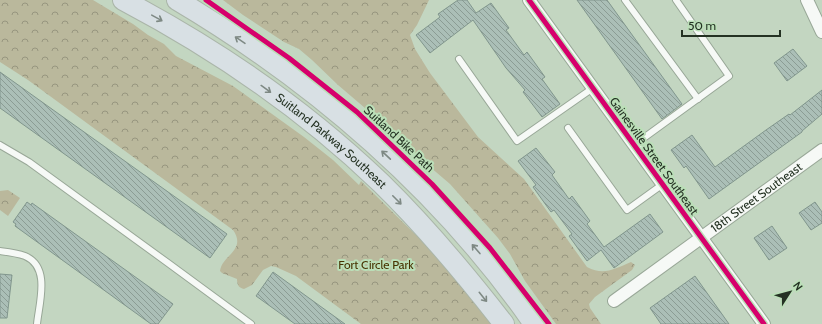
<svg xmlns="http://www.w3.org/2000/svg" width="822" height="324" viewBox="0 0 822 324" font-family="Cabin,sans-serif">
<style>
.forest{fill:url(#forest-crowns)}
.building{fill:url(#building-back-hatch);stroke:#81968d}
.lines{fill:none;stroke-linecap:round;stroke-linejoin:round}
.service-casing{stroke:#98a797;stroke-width:8}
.minor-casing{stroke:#98a797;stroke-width:14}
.trunk-casing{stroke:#aab5a9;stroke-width:22}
.service{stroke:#f6f9f6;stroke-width:6}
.minor{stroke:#f6f9f6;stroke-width:12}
.trunk{stroke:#d8e0e4;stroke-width:20}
.cycleway-casing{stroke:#bbdfb8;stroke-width:8}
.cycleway{stroke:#d6006c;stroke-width:5}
.oneway{stroke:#7e8984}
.labels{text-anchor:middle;stroke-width:4;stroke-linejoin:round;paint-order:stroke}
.street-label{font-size:12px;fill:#243223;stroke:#bbdfb8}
.park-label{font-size:12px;fill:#483302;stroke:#bbdfb8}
</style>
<defs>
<pattern id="forest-crowns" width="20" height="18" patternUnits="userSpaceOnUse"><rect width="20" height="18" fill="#bab89c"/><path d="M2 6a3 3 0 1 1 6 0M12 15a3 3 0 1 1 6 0" fill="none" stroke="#97967f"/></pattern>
<pattern id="building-back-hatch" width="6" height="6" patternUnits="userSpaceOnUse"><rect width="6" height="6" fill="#abbfb7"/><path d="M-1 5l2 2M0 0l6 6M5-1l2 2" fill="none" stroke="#8b9c94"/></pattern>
</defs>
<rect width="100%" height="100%" fill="#c3d6c1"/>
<!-- forest -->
<g class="forest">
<path d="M0,0H93L133,24L148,35L164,44L176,56L233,86L304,137L333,160L359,185L361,181L428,247L493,324H361L296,276L276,267L271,266L263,270L252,285L244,289C239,288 237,285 237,279L222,273L220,271C222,255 247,250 233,230L28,80L0,62Z"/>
<path d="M223,0H429L417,25L410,35L415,49L430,73L478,137L524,179L587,267C604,276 614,269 631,262L635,265L632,270L595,297L589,304L590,308L601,324H556L525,281L510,254L498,238L450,184L409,149L372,114L338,85L312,60L299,49L284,42L243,15Z"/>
<path d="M8,190L20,198L8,216L0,210V191Z"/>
</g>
<!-- building -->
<g class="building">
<path d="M458,0H467L476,13L491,3L509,28L506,30L524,55L527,52L545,77L542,79L560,104L542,117L523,92L525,90L506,68L473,20L430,53L416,35L440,17L438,14Z"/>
<path d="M577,0H607L682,104L662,119Z"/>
<path d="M793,49L807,66L787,81L774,63Z"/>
<path d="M0,72L227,234L210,258L0,108Z"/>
<path d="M822,90V114L802,131V132L709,199L686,166L684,168L671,150L692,135L715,167L766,130L789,114L790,115Z"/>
<path d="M536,148L555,172L552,175L569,199L572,196L590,221L587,224L604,247L650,214L663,232L614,268L601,250L587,261L569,236L572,234L554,210L551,212L533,187L536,185L518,161Z"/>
<path d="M27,202L31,205L32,203L173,304L158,324H151L15,226L16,224L13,222Z"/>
<path d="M815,202L822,212V223L811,230L799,213Z"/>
<path d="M772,226L787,248L769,260L754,238Z"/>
<path d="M273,272L320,306L345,324H295L256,296Z"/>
<path d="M0,274L12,275L7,318H0Z"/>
<path d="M695,276L729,324H661L650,308Z"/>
</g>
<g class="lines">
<!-- service casing -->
<g class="service-casing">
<g id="service">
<path d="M625,0L698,99"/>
<path d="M459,59L517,141L593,88"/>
<path d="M568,128L627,210L663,184"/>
<path d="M0,145L29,162L168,263L251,324"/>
<path d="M634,145L729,76L676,0"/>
<path d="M0,251C8,252 17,253 25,256C51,267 39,303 37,324"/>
</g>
</g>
<!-- minor casing -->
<g class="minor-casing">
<g id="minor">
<path d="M529,0L764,324"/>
<path d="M807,0L822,32"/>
<path id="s1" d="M614,301L822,150"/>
</g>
</g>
<!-- trunk casing -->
<g class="trunk-casing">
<g id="trunk">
<path id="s2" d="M123,0C216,49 305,110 381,183C426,227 466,275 504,324"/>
<path d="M177,0C315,82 442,191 534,324"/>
</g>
</g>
<!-- service -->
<use href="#service" class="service"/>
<!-- minor -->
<use href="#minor" class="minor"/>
<!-- trunk -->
<use href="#trunk" class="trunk"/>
<!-- cycleway casing -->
<g class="cycleway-casing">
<g id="cycleway">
<path d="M206,0L289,58L357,112L432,184L490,248L549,324"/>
<path d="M529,0L764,324"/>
</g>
</g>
<!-- cycleway -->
<use href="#cycleway" class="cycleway"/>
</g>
<!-- one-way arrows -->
<defs><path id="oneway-shaft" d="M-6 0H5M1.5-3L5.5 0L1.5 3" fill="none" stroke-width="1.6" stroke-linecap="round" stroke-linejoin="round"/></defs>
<g class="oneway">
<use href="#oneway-shaft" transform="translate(157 18) rotate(29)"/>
<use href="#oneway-shaft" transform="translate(240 40) rotate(-146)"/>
<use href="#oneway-shaft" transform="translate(266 89) rotate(36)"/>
<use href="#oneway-shaft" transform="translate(386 155) rotate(-137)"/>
<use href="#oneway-shaft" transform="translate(397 200) rotate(45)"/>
<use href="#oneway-shaft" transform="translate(476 249) rotate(-131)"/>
<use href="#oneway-shaft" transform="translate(483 297) rotate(51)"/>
</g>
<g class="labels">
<!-- street labels -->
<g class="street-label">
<text transform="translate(399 139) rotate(43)" y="4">Suitland Bike Path</text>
<text dy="4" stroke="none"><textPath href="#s2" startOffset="252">Suitland Parkway Southeast</textPath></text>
<text transform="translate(654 156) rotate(54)" y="4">Gainesville Street Southeast</text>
<text dy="4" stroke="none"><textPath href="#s1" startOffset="176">18th Street Southeast</textPath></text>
</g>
<!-- park labels -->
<g class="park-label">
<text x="376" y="269">Fort Circle Park</text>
</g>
</g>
<!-- north arrow -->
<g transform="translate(790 292) rotate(54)" stroke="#bbdfb8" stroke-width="3" paint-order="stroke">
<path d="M0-3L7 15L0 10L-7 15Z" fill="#243223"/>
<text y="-6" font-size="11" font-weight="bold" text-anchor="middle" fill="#243223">N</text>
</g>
<!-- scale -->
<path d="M682 30v6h98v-6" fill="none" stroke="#243223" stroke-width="2"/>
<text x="688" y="30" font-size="12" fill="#243223" stroke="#bbdfb8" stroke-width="3" paint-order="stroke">50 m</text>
</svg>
